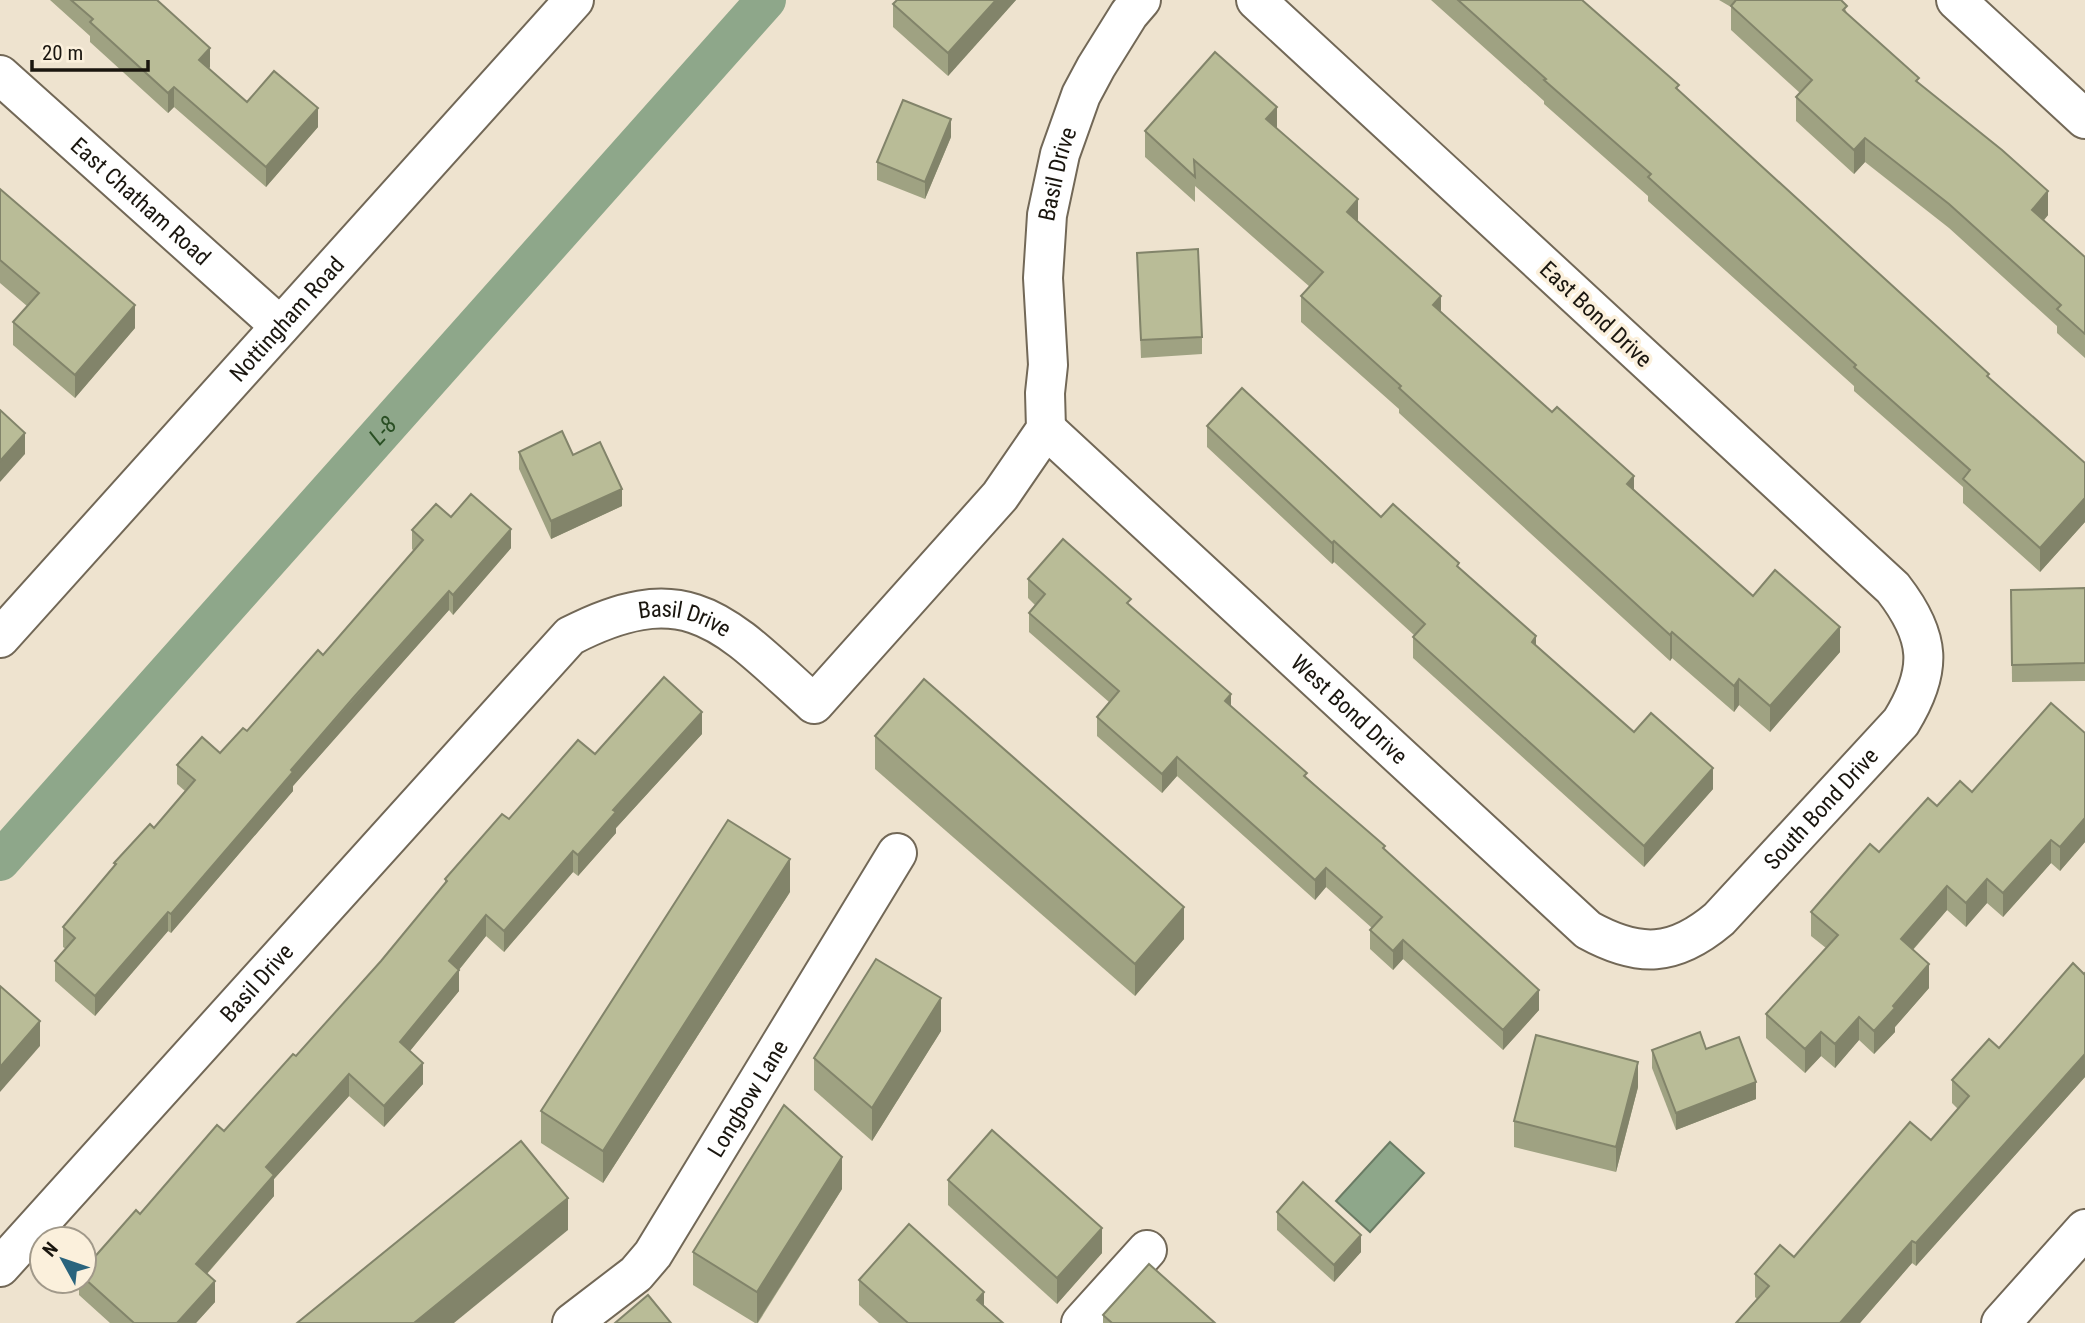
<svg xmlns="http://www.w3.org/2000/svg" width="2085" height="1323" viewBox="0 0 2085 1323" font-family="'Roboto Condensed',sans-serif">
<style>
.water{fill:#8ea78a;stroke:#6b7c65;stroke-width:2}
.lines{fill:none;stroke-linecap:round;stroke-linejoin:round}
.canal{stroke:#8ea78a;stroke-width:40}
.minor-casing{stroke:#726857;stroke-width:42}
.minor{stroke:#fff;stroke-width:38}
.wall{fill:#9fa282}
.shaded-wall{fill:#82846a}
.building{fill:#b9bc97;stroke:#82846a;stroke-width:2}
.labels{text-anchor:middle;stroke-width:7;stroke-linejoin:round;paint-order:stroke}
.street-label{font-size:23px;fill:#1a160f;stroke:#fbf0dc}
.water-label{font-size:24px;font-style:italic;fill:#2a4f24;stroke:#fbf0dc}
</style>
<rect width="100%" height="100%" fill="#eee3cf"/>
<!-- water -->
<path class="water" d="M1390,1142L1424,1173L1370,1232L1336,1201Z"/>
<g class="lines">
<!-- canal -->
<path class="canal" id="s1" d="M0,861L766,0"/>
<!-- minor casing -->
<g class="minor-casing">
<g id="minor">
<path d="M1956,0L2085,119"/>
<path id="s2" d="M0,75L280,326"/>
<path id="s3" d="M1046,429L1588,930C1639,958 1674,957 1719,919L1901,722C1933,670 1931,637 1893,588L1256,0"/>
<path id="s4" d="M0,638L574,0"/>
<path id="s5" d="M0,1267L570,636C690,574 727,626 814,704L1000,496L1046,429L1045,393L1048,365L1043,278L1047,215L1060,154L1081,95L1096,67L1129,14L1141,0"/>
<path id="s6" d="M572,1323L636,1274L653,1254L897,853"/>
<path d="M1081,1323L1147,1250"/>
<path d="M2001,1323L2085,1229"/>
</g>
</g>
<!-- minor -->
<use href="#minor" class="minor"/>
</g>
<!-- wall -->
<g class="wall">
<path d="M50,0H157L210,67L209,69L247,102L318,127L266,187L174,107L168,113L90,42V36Z"/>
<path d="M897,0H1016L948,76L893,27V4Z"/>
<path d="M1431,0H1582L1989,378L2085,463V522L2040,572L1963,503V487L1854,391V386L1648,201V196L1544,104V101Z"/>
<path d="M1719,0H1841L1847,13L1919,84L2048,215L2044,220L2085,257V358L2057,333V326L1949,228L1865,162L1854,174L1796,121V97L1800,93L1731,30V7Z"/>
<path d="M1277,129L1358,222L1441,313L1634,491L1753,596L1840,652L1770,732L1739,705L1734,712L1672,658L1670,661L1399,413V409L1301,322V296L1310,287L1195,186V202L1145,157V131Z"/>
<path d="M951,137L925,199L877,180V162Z"/>
<path d="M0,189L135,328L75,398L13,345V322L27,306L0,283Z"/>
<path d="M1137,253L1202,337V354L1141,358Z"/>
<path d="M1207,426L1381,517L1459,568L1536,646L1634,732L1713,789L1644,867L1413,658V637L1414,635L1334,562L1332,564L1207,447Z"/>
<path d="M519,452L573,455L622,506L551,539L519,469Z"/>
<path d="M451,517L511,548L453,615L449,610L354,716L293,786V791L171,933L168,931L95,1016L55,981V961L66,949L63,947V927L114,866V863L154,828L185,791L177,784V765L220,753L247,731L323,655L414,551L412,549V530Z"/>
<path d="M1028,579L1131,606L1231,706L1385,850L1539,1010L1503,1050L1403,959L1393,970L1370,949V930L1372,928L1326,887L1315,900L1177,776L1162,793L1097,736V717L1109,702L1029,632V613L1035,605L1028,598Z"/>
<path d="M2085,588V681L2012,682L2011,590Z"/>
<path d="M2085,733V842L2060,871L2051,863L2003,917L1987,903L1966,927L1947,910L1913,950L1929,988L1895,1027V1032L1874,1054L1859,1040L1835,1068L1821,1056L1805,1073L1766,1038V1014L1826,948L1811,936V912L1879,852L1937,806L1972,792Z"/>
<path d="M702,734L616,828V833L578,876L573,872L504,952L486,936L459,970V991L410,1051L423,1084L384,1127L349,1096L274,1179V1196L207,1274L215,1302L196,1323H110L79,1295V1281H84V1269L224,1131L296,1056L381,961L445,883V879L509,819L595,754Z"/>
<path d="M875,736L1184,939L1135,996L875,769Z"/>
<path d="M790,892L603,1183L541,1143V1111Z"/>
<path d="M2085,973V1077L1916,1266L1912,1263L1860,1323H1736L1757,1299L1755,1297V1274L1794,1257L1931,1140L1958,1109L1952,1103V1080L1999,1048Z"/>
<path d="M941,1031L872,1141L814,1090V1058Z"/>
<path d="M1706,1049L1756,1099L1676,1130L1652,1068V1050Z"/>
<path d="M1638,1087L1616,1172L1514,1147V1121Z"/>
<path d="M948,1180L1102,1253L1057,1304L948,1205Z"/>
<path d="M842,1189L758,1323H755L693,1285V1252Z"/>
<path d="M1277,1212L1361,1252L1334,1282L1277,1230Z"/>
<path d="M859,1280L984,1306L1003,1323H879L859,1305Z"/>
<path d="M1103,1315L1215,1323H1103Z"/>
</g>
<!-- shaded-wall -->
<g class="shaded-wall">
<path d="M996,0H1016L948,76V53Z"/>
<path d="M210,48V67L199,79V60Z"/>
<path d="M174,87V107L168,113V93Z"/>
<path d="M1277,107V133L1266,119Z"/>
<path d="M318,108V127L266,187V167Z"/>
<path d="M951,119V137L925,199V182Z"/>
<path d="M1865,138V162L1854,174V150Z"/>
<path d="M2048,191V215L2032,234V210Z"/>
<path d="M1358,199V224L1347,212Z"/>
<path d="M1441,296V322L1433,305Z"/>
<path d="M135,305V328L75,398V375Z"/>
<path d="M25,433V454L0,482V461Z"/>
<path d="M1634,476V502L1627,484Z"/>
<path d="M622,489V506L551,539V521Z"/>
<path d="M2085,498V522L2040,572V548Z"/>
<path d="M511,529V548L453,615V595Z"/>
<path d="M1334,541V562L1332,564V543Z"/>
<path d="M449,591V610L293,786V791L171,933V914L291,770Z"/>
<path d="M1840,627V652L1770,732V706Z"/>
<path d="M1672,632V658L1670,661V635Z"/>
<path d="M1536,636V657L1532,642Z"/>
<path d="M1739,679V705L1734,712V686Z"/>
<path d="M1231,694V714L1225,701Z"/>
<path d="M702,712V734L616,828V833L578,876V855L613,810Z"/>
<path d="M1177,757V776L1162,793V774Z"/>
<path d="M1713,768V789L1644,867V846Z"/>
<path d="M2085,818V842L2060,871V847Z"/>
<path d="M2051,840V863L2003,917V893Z"/>
<path d="M573,851V872L504,952V931Z"/>
<path d="M790,859V892L603,1183V1151Z"/>
<path d="M1326,868V887L1315,900V880Z"/>
<path d="M1987,879V903L1966,927V903Z"/>
<path d="M1947,886V910L1901,963V939Z"/>
<path d="M1184,907V939L1135,996V964Z"/>
<path d="M168,912V931L95,1016V996Z"/>
<path d="M486,915V936L449,982V961Z"/>
<path d="M1403,940V959L1393,970V951Z"/>
<path d="M1929,964V988L1895,1027V1032L1874,1054V1031L1893,1006Z"/>
<path d="M459,970V991L400,1063V1042Z"/>
<path d="M1539,990V1010L1503,1050V1030Z"/>
<path d="M941,998V1031L872,1141V1108Z"/>
<path d="M1859,1017V1040L1835,1068V1044Z"/>
<path d="M40,1021V1046L0,1092V1067Z"/>
<path d="M1821,1032V1056L1805,1073V1049Z"/>
<path d="M2085,1054V1077L1916,1266V1243Z"/>
<path d="M1638,1062V1087L1616,1172V1147Z"/>
<path d="M423,1063V1084L384,1127V1106Z"/>
<path d="M349,1074V1096L274,1179V1196L196,1286V1264L266,1167Z"/>
<path d="M1756,1082V1099L1676,1130V1113Z"/>
<path d="M842,1157V1189L757,1323V1292Z"/>
<path d="M568,1198V1230L454,1323H414Z"/>
<path d="M1102,1228V1253L1057,1304V1278Z"/>
<path d="M1361,1235V1252L1334,1282V1265Z"/>
<path d="M1912,1241V1263L1860,1323H1840Z"/>
<path d="M215,1281V1302L196,1323H177Z"/>
<path d="M984,1292V1317L977,1300Z"/>
</g>
<!-- building -->
<g class="building">
<path d="M71,0H157L210,48L199,60L247,102L274,71L318,108L266,167L174,87L168,93L90,22L93,19Z"/>
<path d="M897,0H996L948,53L893,4Z"/>
<path d="M1458,0H1582L1679,85L1676,88L1989,374L1987,376L2085,463V498L2040,548L1963,479L1970,470L1854,367L1856,365L1648,177L1651,174L1544,80L1546,79Z"/>
<path d="M1736,0H1841L1847,6L1843,10L1919,78L1916,81L2002,150L2048,191L2032,210L2085,257V334L2057,309L2061,305L1949,204L1865,138L1854,150L1796,97L1812,80L1731,6Z"/>
<path d="M1215,52L1277,107L1266,119L1358,199L1347,212L1441,296L1433,305L1552,412L1557,407L1634,476L1627,484L1753,596L1775,570L1840,627L1770,706L1739,679L1734,686L1672,632L1670,635L1399,388L1401,386L1301,296L1323,272L1194,160L1195,177L1145,131Z"/>
<path d="M903,100L951,119L925,182L877,162Z"/>
<path d="M0,189L135,305L75,375L13,322L39,293L0,260Z"/>
<path d="M1198,249L1202,337L1141,340L1137,253Z"/>
<path d="M1242,388L1381,517L1393,504L1459,563L1457,566L1536,636L1532,642L1634,732L1651,713L1713,768L1644,846L1413,637L1425,624L1334,541L1332,543L1207,426Z"/>
<path d="M0,410L25,433L0,461Z"/>
<path d="M562,431L573,455L600,442L622,489L551,521L519,452Z"/>
<path d="M471,494L511,529L453,595L449,591L354,697L291,770L293,772L171,914L168,912L95,996L55,961L75,938L63,927L116,864L114,863L150,824L154,828L195,780L177,765L202,737L220,753L243,728L247,731L318,650L323,655L423,540L412,530L436,504L451,517Z"/>
<path d="M1063,539L1131,599L1127,603L1231,694L1225,701L1307,773L1304,776L1385,846L1383,848L1539,990L1503,1030L1403,940L1393,951L1370,930L1382,917L1326,868L1315,880L1177,757L1162,774L1097,717L1119,691L1029,613L1045,594L1028,579Z"/>
<path d="M2085,588V663L2012,665L2011,590Z"/>
<path d="M664,677L702,712L613,810L616,812L578,855L573,851L504,931L486,915L449,961L459,970L400,1042L423,1063L384,1106L349,1074L266,1167L274,1175L196,1264L215,1281L177,1323H134L84,1278V1269L136,1210L140,1214L217,1125L224,1131L293,1054L296,1056L381,961L447,881L445,879L502,814L509,819L578,740L595,754Z"/>
<path d="M924,679L1184,907L1135,964L875,736Z"/>
<path d="M2051,703L2085,733V818L2060,847L2051,840L2003,893L1987,879L1966,903L1947,886L1901,939L1929,964L1893,1006L1895,1008L1874,1031L1859,1017L1835,1044L1821,1032L1805,1049L1766,1014L1838,935L1811,912L1870,844L1879,852L1928,798L1937,806L1960,781L1972,792Z"/>
<path d="M728,820L790,859L603,1151L541,1111Z"/>
<path d="M876,959L941,998L872,1108L814,1058Z"/>
<path d="M2073,963L2084,974L2085,973V1054L1916,1243L1912,1241L1840,1323H1736L1769,1286L1755,1274L1780,1245L1794,1257L1910,1122L1931,1140L1969,1096L1952,1080L1989,1039L1999,1048Z"/>
<path d="M0,986L40,1021L0,1067Z"/>
<path d="M1700,1032L1706,1049L1739,1037L1756,1082L1676,1113L1652,1050Z"/>
<path d="M1536,1035L1638,1062L1616,1147L1514,1121Z"/>
<path d="M784,1105L842,1157L757,1292L693,1252Z"/>
<path d="M992,1130L1102,1228L1057,1278L948,1180Z"/>
<path d="M521,1141L568,1198L414,1323H297Z"/>
<path d="M1303,1182L1361,1235L1334,1265L1277,1212Z"/>
<path d="M909,1224L984,1292L977,1300L1003,1323H908L859,1280Z"/>
<path d="M1149,1264L1215,1323H1112L1103,1315Z"/>
<path d="M648,1295L671,1323H615Z"/>
</g>
<g class="labels">
<!-- street labels -->
<g class="street-label">
<text dy="8" stroke="none"><textPath href="#s5" startOffset="1748">Basil Drive</textPath></text>
<text dy="8" stroke="none"><textPath href="#s2" startOffset="189">East Chatham Road</textPath></text>
<text transform="translate(1596 314) rotate(43)" y="8">East Bond Drive</text>
<text dy="8" stroke="none"><textPath href="#s4" startOffset="429">Nottingham Road</textPath></text>
<text dy="8" stroke="none"><textPath href="#s5" startOffset="971">Basil Drive</textPath></text>
<text dy="8" stroke="none"><textPath href="#s3" startOffset="413">West Bond Drive</textPath></text>
<text dy="8" stroke="none"><textPath href="#s3" startOffset="1031">South Bond Drive</textPath></text>
<text dy="8" stroke="none"><textPath href="#s5" startOffset="383">Basil Drive</textPath></text>
<text dy="8" stroke="none"><textPath href="#s6" startOffset="289">Longbow Lane</textPath></text>
</g>
<!-- water labels -->
<g class="water-label">
<text dy="8" stroke="none"><textPath href="#s1" startOffset="576">L-8</textPath></text>
</g>
</g>
<!-- north arrow -->
<g transform="translate(63 1260) rotate(310)"><circle r="33" fill="#fbf0dc" stroke="#a1998a" stroke-width="2"/>
<path d="M0-5L12 26L0 18L-12 26Z" fill="#2a647d"/>
<text y="-10" font-size="19" font-weight="bold" text-anchor="middle" fill="#1a160f">N</text>
</g>
<!-- scale -->
<path d="M32 60v10h116v-10" fill="none" stroke="#1a160f" stroke-width="3.5"/>
<text x="42" y="60" font-size="21" fill="#1a160f" stroke="#fbf0dc" stroke-width="5" paint-order="stroke">20 m</text>
</svg>
